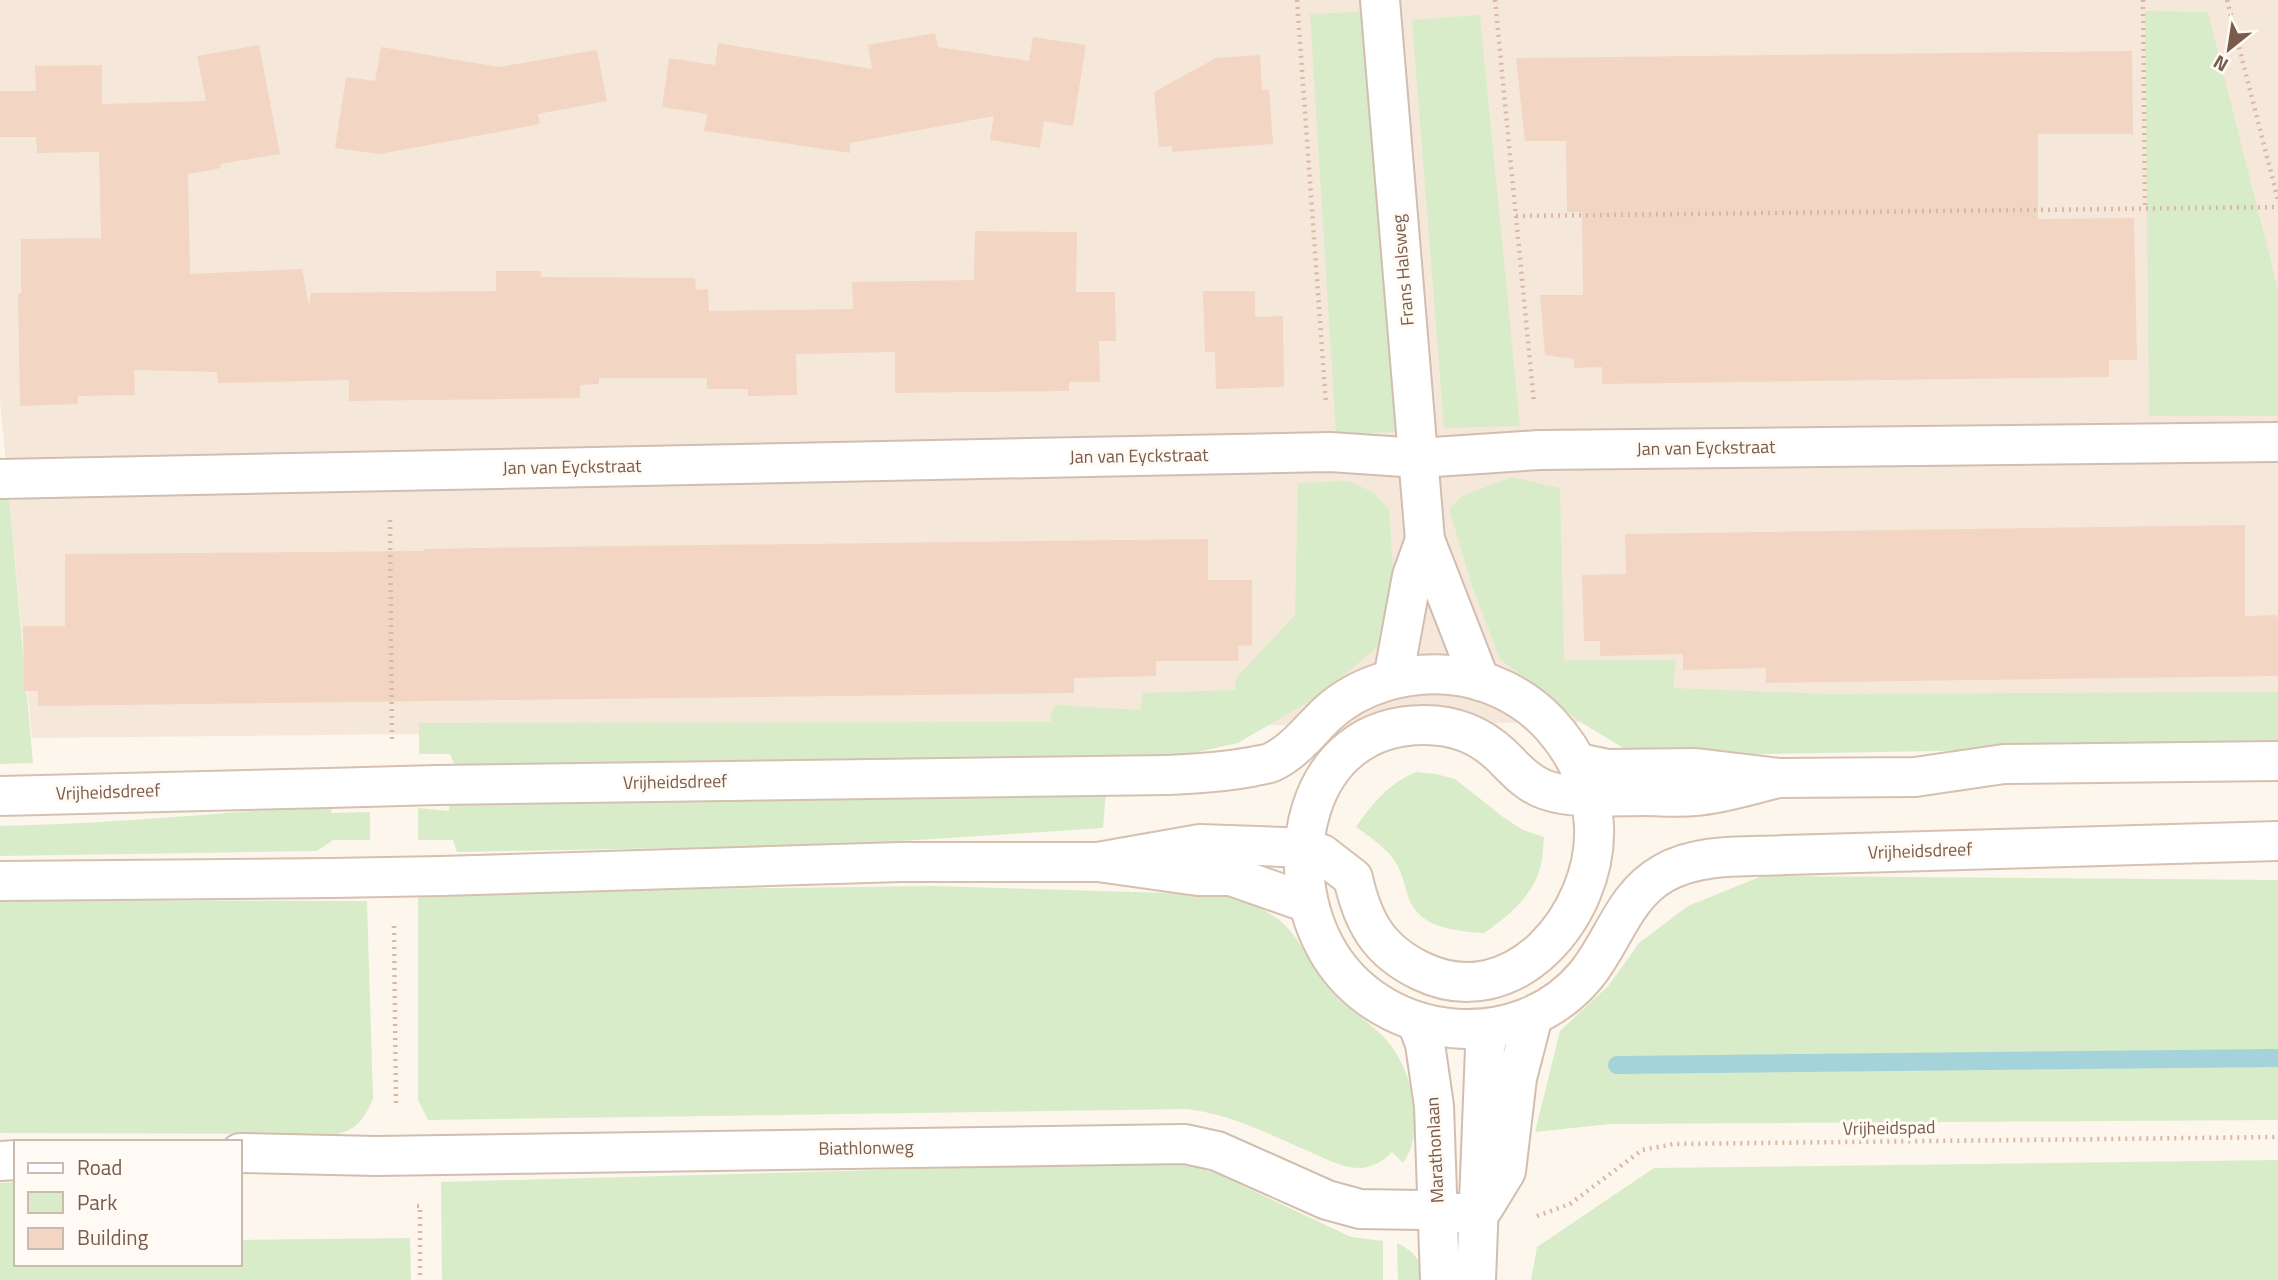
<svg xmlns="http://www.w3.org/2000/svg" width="2278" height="1280" viewBox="0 0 2278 1280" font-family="'Titillium Web',sans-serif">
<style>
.residential{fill:#f5e8da}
.green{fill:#d8ecc9}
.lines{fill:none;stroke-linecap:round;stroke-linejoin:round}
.stream{stroke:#a5d3da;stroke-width:18}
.building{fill:#f3d5c3}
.minor-casing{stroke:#d1beb0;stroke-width:42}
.secondary-casing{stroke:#d6c0b0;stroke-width:42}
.path{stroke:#d9b8a5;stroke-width:4.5;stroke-dasharray:2 5;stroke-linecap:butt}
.minor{stroke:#fff;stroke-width:38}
.secondary{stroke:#fff;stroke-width:38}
.secondary-bridge-casing{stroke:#d6c0b0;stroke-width:42;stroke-linecap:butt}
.secondary-bridge{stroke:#fff;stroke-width:38}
.labels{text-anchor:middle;stroke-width:6;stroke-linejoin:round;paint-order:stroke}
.street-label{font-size:18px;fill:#7a5c4d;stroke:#fffaf3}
</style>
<rect width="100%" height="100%" fill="#fdf6ec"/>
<!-- residential -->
<path class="residential" d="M0,0H2278V715L32,738L0,401Z"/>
<!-- green -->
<g class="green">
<path d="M2145,11L2208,12L2278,290V416H2149Z"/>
<path d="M1360,12L1400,432L1336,434L1310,14Z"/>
<path d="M1480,15L1520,426L1444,428L1412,20Z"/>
<path d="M1512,477L1560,488L1564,660H1676L1673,688L1827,694L2278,692V745L1656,756L1630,752L1582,723L1500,659L1472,586L1449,509L1462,496Z"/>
<path d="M1348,481L1373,492L1389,510L1394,583L1378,646L1325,692L1238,743L1161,760L456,768L450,754H419V723L1050,722L1054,705L1140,710L1143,693L1235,690L1236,678L1295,615L1298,483Z"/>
<path d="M0,496H9L33,763L0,764Z"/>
<path d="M1416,772L1436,774L1455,779L1503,817L1523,830L1544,837C1543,846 1543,856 1541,865C1534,895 1508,917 1484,933C1458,931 1420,929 1409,899C1405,887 1403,875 1396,863C1387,848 1370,837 1356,827C1373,803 1388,784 1416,772Z"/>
<path d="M1106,790L1103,828L841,845L457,852L453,840H418V808L449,811L450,799Z"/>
<path d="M332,805L331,813L370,812V840H333L317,851L0,856V826C111,824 221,813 332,805Z"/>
<path d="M1762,876L2278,880V1120L1610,1124L1535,1132L1560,1031L1609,985L1639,943L1688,906Z"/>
<path d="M932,886L1236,895C1249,903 1265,910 1278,919C1302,938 1312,970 1332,992C1350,1012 1376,1025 1392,1047C1413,1076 1426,1132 1403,1163L1392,1152C1384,1161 1371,1168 1359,1168C1340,1168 1321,1156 1303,1149C1265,1132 1229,1114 1187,1109L428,1120L418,1100V898L455,892Z"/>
<path d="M0,900L367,901L373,1099C365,1117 357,1130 337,1134L0,1133Z"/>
<path d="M2278,1160V1280H1531L1537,1247L1654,1168Z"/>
<path d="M1176,1164L1197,1167L1222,1176L1351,1237L1383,1241V1280H442L441,1182L1060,1165Z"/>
<path d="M16,1182V1264H240V1240L410,1238L411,1280H0V1183Z"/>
<path d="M1397,1243C1414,1251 1422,1261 1426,1280H1398Z"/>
</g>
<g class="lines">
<!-- stream -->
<path class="stream" d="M1617,1065L2278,1058"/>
</g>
<!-- building -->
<g class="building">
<path d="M935,33L938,47L1029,61L1033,37L1086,45L1073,126L1044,121L1040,148L990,140L994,116L850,143V153L704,131L707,114L662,107L669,58L715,65L718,43L872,69L868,45Z"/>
<path d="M259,45L280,154L220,164L221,168L188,174L190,274L302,269L309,306L311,293L496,291V271H541V277L695,278L696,290L708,289L709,311L853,309L852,282L974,280L975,231L1077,232L1076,292H1115L1116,341H1099L1100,382H1069V391L895,393V352L796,354L797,395L748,396V389H707V378H599V384L580,385V398L349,401V380L218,383L217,372L134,370L135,395L78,396V404L20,406L18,294L21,293V239L101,238L99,152L37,153L36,137H0V91H36L35,66L102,65V104L206,101L197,56Z"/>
<path d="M381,47L499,67L597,50L607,101L538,114L540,124L380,154L335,148L346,77L375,81Z"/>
<path d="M2132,51L2133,134H2038V219L2134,218L2137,360H2109V377L1602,384V367L1574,368V359L1545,355L1540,295H1583L1582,212H1567L1566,141H1525L1516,58Z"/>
<path d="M1260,55L1262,90H1269L1273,144L1172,152V146L1159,147L1154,92L1216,58Z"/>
<path d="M1203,291H1255V317L1283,316L1284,387L1216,389L1215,352H1205Z"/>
<path d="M2245,525V616L2276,615L2278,619V676L1766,683V668L1683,670V654L1600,656V641H1584L1582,575L1626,574L1625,534Z"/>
<path d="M1208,539V580H1252V645L1238,646L1239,661H1156V676L1074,678V693L38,706V691H24L23,626H65V554L424,551V549L547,547Z"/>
</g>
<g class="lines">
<!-- minor casing -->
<g class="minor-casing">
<g id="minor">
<path d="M1380,0L1425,540L1480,681"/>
<path d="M0,479L1330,452L1419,458L1539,450L2278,442"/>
<path d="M1393,679L1412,576L1425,540"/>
<path d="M1417,1022L1425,1044L1434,1106L1440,1280"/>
<path d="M240,1153L376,1156L1185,1144L1217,1151L1327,1200L1360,1209L1423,1210L1479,1215"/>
<path d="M0,1161L16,1160"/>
<path d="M1484,1207L1506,1171L1517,1078L1533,1016"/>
<path d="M1476,1280L1485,1048L1490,1028"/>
</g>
</g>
<!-- secondary casing -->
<g class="secondary-casing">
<g id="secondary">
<path d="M1579,763L1608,769L1696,768L1779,778L1915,777L2004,764L2278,761"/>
<path d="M1779,778C1752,784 1723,794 1695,796C1678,798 1661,796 1645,796C1615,796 1575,800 1546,790C1528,784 1515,769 1502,756C1480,735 1456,725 1424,725C1303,725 1277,869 1330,955C1385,1043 1519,1056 1586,975C1614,941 1623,896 1664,873C1699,853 1745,857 1785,855L2278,841"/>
<path d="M438,785L1167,775C1195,774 1223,772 1251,767C1257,765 1266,765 1272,762C1294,752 1310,730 1327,714C1359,684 1407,671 1450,675C1487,678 1523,696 1548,722C1575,751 1592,786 1594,826C1598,914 1514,1016 1421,971C1379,951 1363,923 1353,878L1322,854L1303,848L1283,847L1200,844L1098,862"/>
<path d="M0,796L328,788"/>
<path d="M441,876L901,862H1098L1198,876H1231L1308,903"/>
<path d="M0,881L331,878"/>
</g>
</g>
<!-- path -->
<g class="path">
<path d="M1297,0L1326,405"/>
<path d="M1495,0L1534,403"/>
<path d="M2143,0L2145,208"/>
<path d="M2227,0L2278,200"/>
<path d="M1516,216L2278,207"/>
<path d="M390,520L392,739"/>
<path d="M394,926L396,1107"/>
<path d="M417,1206H420V1280"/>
<path d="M1537,1216L1570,1204L1642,1150L1673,1144L2278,1137"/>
</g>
<!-- minor -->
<use href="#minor" class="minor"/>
<!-- secondary -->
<use href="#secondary" class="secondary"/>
<!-- secondary-bridge casing -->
<g class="secondary-bridge-casing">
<g id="secondary-bridge">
<path d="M328,788L438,785"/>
<path d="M331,878L441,876"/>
</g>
</g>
<!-- secondary-bridge -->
<use href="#secondary-bridge" class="secondary-bridge"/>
</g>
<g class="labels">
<!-- street labels -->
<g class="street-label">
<text transform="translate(1403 270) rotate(-95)" y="6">Frans Halsweg</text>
<text transform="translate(1706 448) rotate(-1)" y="6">Jan van Eyckstraat</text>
<text transform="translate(1139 456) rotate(-1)" y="6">Jan van Eyckstraat</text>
<text transform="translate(572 467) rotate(-1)" y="6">Jan van Eyckstraat</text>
<text transform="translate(675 782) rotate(-1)" y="6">Vrijheidsdreef</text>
<text transform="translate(108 792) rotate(-2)" y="6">Vrijheidsdreef</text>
<text transform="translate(1920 851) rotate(-2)" y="6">Vrijheidsdreef</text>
<text transform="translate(1889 1128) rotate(-1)" y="6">Vrijheidspad</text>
<text transform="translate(866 1148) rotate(-1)" y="6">Biathlonweg</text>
<text transform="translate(1435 1150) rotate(-93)" y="6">Marathonlaan</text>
</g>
</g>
<!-- legend -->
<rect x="14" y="1140" width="228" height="126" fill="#fffaf3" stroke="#cabbb1" stroke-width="2"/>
<rect x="28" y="1163" width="35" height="10" fill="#ffffff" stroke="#cabbb1" stroke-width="2"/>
<text x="77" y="1175" font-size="21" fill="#7a5c4d">Road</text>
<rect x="28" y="1192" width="35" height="21" fill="#d8ecc9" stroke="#cabbb1" stroke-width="2"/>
<text x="77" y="1210" font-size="21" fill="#7a5c4d">Park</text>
<rect x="28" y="1228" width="35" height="21" fill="#f3d5c3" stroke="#cabbb1" stroke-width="2"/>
<text x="77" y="1245" font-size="21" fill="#7a5c4d">Building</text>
<!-- north arrow -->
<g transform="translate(2229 49) rotate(210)" stroke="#fffaf3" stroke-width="5" paint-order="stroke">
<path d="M0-5L12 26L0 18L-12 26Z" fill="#7a5c4d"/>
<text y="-10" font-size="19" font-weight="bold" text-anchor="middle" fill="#7a5c4d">N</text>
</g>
</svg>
